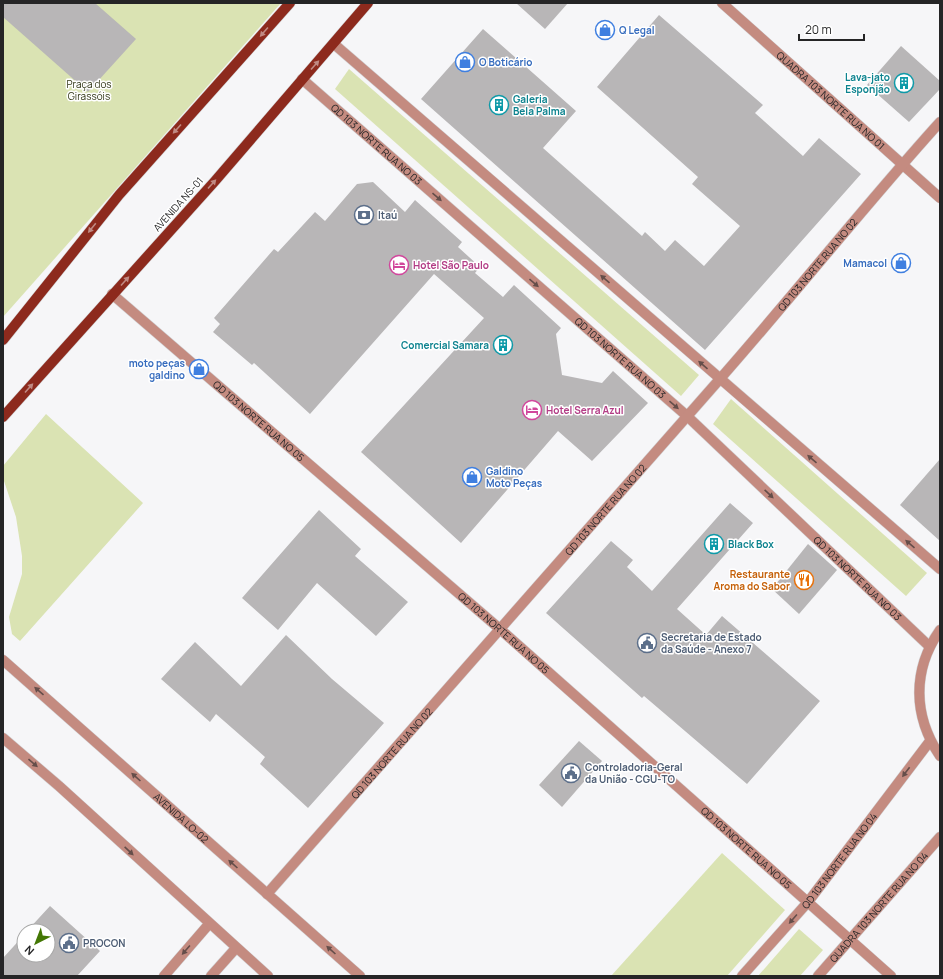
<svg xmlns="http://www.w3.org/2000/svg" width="943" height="979" viewBox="0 0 943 979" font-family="Manrope,sans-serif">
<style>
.green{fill:#dae3b3}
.building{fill:#b8b6b7}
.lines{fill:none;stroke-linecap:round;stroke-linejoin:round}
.minor-casing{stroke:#d0d0d2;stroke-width:11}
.tertiary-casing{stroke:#d0d0d2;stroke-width:11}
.primary-casing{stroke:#d0d0d2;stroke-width:11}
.minor{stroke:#c48b80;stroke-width:10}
.tertiary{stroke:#c48b80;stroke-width:10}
.primary{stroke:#8d2a1d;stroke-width:10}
.oneway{fill:#c08a83}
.oneway2{fill:#654e4a}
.labels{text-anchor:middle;stroke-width:3;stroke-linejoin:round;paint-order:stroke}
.shop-label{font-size:10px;font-weight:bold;fill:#366cbe;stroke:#fff;text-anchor:start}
.culture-label{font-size:10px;font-weight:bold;fill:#0d838f;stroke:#fff;text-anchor:end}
.park-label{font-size:10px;fill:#303514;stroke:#fff}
.street-label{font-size:10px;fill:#252526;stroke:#fff}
.service-label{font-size:10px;font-weight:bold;fill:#4e5e75;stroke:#fff;text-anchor:start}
.hotel-label{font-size:10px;font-weight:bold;fill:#b23c85;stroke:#fff;text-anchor:start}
.food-label{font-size:10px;font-weight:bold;fill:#c56008;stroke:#fff;text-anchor:end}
</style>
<rect width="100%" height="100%" fill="#f6f6f8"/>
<!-- green -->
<g class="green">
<path d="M3,3H281L3,317Z"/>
<path d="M349,69L699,375L681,396L335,89Z"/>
<path d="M731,399L927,573L906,596L713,424Z"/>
<path d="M46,414L143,503L20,641L12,634L9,617L22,574V556L16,517L3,478V466Z"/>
<path d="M722,853L785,910L727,976H611Z"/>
<path d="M799,929L823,950L800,976H758Z"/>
</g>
<!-- building -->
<g class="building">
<path d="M3,3H95L136,39L88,92L3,17Z"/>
<path d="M516,3H568L545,29Z"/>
<path d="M659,15L763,105L755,113L803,156L819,138L861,174L705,350L421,99L483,29L576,111L543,148L642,236L645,232L665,251L675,240L704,266L740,226L692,184L698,177L597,87Z"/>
<path d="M901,46L940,81V89L909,122L867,85Z"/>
<path d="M373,182L405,212L415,200L462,242L458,247L480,267L475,273L503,297L514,285L561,328L556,334L562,375L602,383L613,371L648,403L592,461L558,431L461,543L361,452L484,318L434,274L310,414L254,363L252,365L213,332L220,324L214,318L274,249L278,252L315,212L325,221L357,184Z"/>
<path d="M940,459V541L900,505Z"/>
<path d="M730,503L753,523L677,609L706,635L722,616L820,701L747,784L644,696L642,698L546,613L611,541L633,560L627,567L652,591Z"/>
<path d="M319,510L361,549L355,556L408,602L376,636L317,583L278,630L242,598Z"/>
<path d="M808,544L837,570L799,614L772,589Z"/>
<path d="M286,635L332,679L384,723L308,808L260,764L265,757L216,714L210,722L161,679L195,642L241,686Z"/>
<path d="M579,741L602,761L562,807L539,785Z"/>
<path d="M50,906L100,951L77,976H3V958L24,935V955H48V931H27Z"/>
</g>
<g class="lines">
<!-- minor casing -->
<g class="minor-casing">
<g id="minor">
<path id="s1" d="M722,3L940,198"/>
<path d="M334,44L940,569"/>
<path id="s2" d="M302,79L687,416L929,646"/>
<path id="s3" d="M112,294L501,630L891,976"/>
<path d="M940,630C912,670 913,716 940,756"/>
<path id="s4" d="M267,894C419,723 569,551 719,380C794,295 864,206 940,122"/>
<path d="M164,976L209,924"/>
<path d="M211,976L236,948"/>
<path id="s5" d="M742,976L808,902L930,741"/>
<path id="s6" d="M818,976L940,837"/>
</g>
</g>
<!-- tertiary casing -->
<g class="tertiary-casing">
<g id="tertiary">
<path id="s7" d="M3,660L360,976"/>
<path d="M3,738L59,786L268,976"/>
</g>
</g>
<!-- primary casing -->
<g class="primary-casing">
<g id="primary">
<path d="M3,340L119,195L290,3"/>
<path d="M3,417L215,181L368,3"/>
</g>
</g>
<!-- minor -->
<use href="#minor" class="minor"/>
<!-- tertiary -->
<use href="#tertiary" class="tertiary"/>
<!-- primary -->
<use href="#primary" class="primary"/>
</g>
<!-- one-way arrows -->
<defs><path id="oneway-solid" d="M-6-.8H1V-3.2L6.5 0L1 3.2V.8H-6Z"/></defs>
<g class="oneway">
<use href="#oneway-solid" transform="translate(264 32) rotate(131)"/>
<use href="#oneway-solid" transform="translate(315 65) rotate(-48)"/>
<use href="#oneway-solid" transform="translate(177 129) rotate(132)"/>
<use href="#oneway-solid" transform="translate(212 184) rotate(-48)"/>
<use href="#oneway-solid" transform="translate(92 228) rotate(129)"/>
<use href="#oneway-solid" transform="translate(125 281) rotate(-48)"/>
<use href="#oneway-solid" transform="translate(29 388) rotate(-48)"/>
</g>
<g class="oneway2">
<use href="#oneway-solid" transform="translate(437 197) rotate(41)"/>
<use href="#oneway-solid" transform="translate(605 279) rotate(-139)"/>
<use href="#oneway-solid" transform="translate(534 283) rotate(41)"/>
<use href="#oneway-solid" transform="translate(703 365) rotate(-139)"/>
<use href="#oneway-solid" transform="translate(674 405) rotate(41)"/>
<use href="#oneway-solid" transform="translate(812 459) rotate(-139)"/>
<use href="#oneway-solid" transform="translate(769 494) rotate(43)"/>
<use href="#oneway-solid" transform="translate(910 544) rotate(-139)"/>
<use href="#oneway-solid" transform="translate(39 691) rotate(-139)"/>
<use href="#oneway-solid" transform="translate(33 763) rotate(41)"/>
<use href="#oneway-solid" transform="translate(906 772) rotate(127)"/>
<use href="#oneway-solid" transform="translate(136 777) rotate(-138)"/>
<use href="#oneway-solid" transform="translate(129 851) rotate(43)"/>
<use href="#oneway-solid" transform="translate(233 864) rotate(-138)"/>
<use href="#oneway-solid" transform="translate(793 919) rotate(131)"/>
<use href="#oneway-solid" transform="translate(186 950) rotate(131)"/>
<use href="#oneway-solid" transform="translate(331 950) rotate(-138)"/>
</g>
<!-- icons -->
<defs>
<g id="shop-ring" transform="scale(1)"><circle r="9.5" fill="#fff" stroke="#3f7fe0" stroke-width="1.5"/><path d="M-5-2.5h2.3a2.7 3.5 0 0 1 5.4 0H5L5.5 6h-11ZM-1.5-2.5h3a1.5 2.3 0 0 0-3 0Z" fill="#3f7fe0"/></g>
<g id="building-ring" transform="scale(1)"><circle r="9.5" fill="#fff" stroke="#0f9aa8" stroke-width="1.5"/><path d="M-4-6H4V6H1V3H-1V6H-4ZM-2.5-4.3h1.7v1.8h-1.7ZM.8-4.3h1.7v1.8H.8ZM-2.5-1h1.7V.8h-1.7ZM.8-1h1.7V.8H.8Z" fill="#0f9aa8"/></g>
<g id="bank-ring" transform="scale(1)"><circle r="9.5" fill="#fff" stroke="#5c6f8a" stroke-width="1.5"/><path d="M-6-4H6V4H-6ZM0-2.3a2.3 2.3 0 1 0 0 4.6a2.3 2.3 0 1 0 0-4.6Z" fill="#5c6f8a"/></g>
<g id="hotel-ring" transform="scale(1)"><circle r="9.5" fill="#fff" stroke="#d1479c" stroke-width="1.5"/><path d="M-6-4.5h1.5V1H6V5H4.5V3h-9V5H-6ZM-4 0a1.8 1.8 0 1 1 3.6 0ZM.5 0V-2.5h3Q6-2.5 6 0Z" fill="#d1479c"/></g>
<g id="restaurant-ring" transform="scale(1)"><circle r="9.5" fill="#fff" stroke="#e8710a" stroke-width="1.5"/><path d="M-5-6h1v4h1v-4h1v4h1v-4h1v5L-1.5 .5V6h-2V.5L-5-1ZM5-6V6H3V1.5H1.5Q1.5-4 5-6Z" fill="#e8710a"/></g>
<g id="civic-ring" transform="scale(1)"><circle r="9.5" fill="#fff" stroke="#5c6f8a" stroke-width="1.5"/><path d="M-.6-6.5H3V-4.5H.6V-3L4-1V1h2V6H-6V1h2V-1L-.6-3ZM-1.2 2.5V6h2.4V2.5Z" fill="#5c6f8a"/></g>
</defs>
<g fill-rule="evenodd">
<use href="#shop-ring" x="605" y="30"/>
<use href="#shop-ring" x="465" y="62"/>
<use href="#building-ring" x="904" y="83"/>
<use href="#building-ring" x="499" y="105"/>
<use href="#bank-ring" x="364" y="215"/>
<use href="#shop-ring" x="901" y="263"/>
<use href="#hotel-ring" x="399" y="265"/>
<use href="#building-ring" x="503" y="345"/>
<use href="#shop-ring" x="199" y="369"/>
<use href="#hotel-ring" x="532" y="410"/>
<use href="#shop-ring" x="472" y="477"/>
<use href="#building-ring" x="714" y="544"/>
<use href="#restaurant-ring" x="804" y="580"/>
<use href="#civic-ring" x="647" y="643"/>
<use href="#civic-ring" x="571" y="773"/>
<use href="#civic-ring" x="69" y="943"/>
</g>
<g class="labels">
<!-- shop labels -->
<g class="shop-label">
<text x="619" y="34">Q Legal</text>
<text x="479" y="66">O Boticário</text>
<text x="887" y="267" text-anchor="end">Mamacol</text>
<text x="185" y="367" text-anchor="end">moto peças<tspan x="185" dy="12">galdino</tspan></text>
<text x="486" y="475">Galdino<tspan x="486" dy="12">Moto Peças</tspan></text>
</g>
<!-- culture labels -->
<g class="culture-label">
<text x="890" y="81">Lava-jato<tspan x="890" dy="12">Esponjão</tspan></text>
<text x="513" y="103" text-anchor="start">Galeria<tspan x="513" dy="12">Bela Palma</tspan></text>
<text x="489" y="349">Comercial Samara</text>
<text x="728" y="548" text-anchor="start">Black Box</text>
</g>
<!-- park labels -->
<g class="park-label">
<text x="89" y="88">Praça dos<tspan x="89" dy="12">Girassóis</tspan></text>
</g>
<!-- street labels -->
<g class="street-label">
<text dy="4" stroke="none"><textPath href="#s1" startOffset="146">QUADRA 103 NORTE RUA NO 01</textPath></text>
<text dy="4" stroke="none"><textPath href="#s2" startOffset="99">QD 103 NORTE RUA NO 03</textPath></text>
<text transform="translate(178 204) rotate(-48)" y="4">AVENIDA NS-01</text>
<text dy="4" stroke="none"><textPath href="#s4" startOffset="836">QD 103 NORTE RUA NO 02</textPath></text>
<text dy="4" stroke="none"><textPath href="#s2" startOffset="423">QD 103 NORTE RUA NO 03</textPath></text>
<text dy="4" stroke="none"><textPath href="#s3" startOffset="194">QD 103 NORTE RUA NO 05</textPath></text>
<text dy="4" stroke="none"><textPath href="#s4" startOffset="512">QD 103 NORTE RUA NO 02</textPath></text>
<text dy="4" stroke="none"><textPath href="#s2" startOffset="747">QD 103 NORTE RUA NO 03</textPath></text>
<text dy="4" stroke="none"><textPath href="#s3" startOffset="518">QD 103 NORTE RUA NO 05</textPath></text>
<text dy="4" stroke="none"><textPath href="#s4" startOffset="188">QD 103 NORTE RUA NO 02</textPath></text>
<text dy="4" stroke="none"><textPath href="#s7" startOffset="238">AVENIDA LO-02</textPath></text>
<text dy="4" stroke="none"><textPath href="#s3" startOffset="842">QD 103 NORTE RUA NO 05</textPath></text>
<text dy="4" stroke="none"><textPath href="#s5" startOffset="151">QD 103 NORTE RUA NO 04</textPath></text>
<text dy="4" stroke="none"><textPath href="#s6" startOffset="92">QUADRA 103 NORTE RUA NO 04</textPath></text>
</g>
<!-- service labels -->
<g class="service-label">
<text x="378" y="219">Itaú</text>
<text x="661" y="641">Secretaria de Estado<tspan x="661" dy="12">da Saúde - Anexo 7</tspan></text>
<text x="585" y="771">Controladoria-Geral<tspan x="585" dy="12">da União - CGU-TO</tspan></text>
<text x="83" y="947">PROCON</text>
</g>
<!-- hotel labels -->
<g class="hotel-label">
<text x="413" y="269">Hotel São Paulo</text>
<text x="546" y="414">Hotel Serra Azul</text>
</g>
<!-- food labels -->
<g class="food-label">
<text x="790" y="578">Restaurante<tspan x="790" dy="12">Aroma do Sabor</tspan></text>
</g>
</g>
<!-- border -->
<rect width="943" height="979" fill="none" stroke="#252526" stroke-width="8"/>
<!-- north arrow -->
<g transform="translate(36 943) rotate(222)"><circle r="19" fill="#ffffff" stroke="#a8a8a8"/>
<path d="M0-3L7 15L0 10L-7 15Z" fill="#437704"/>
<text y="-6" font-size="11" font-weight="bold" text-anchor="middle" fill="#252526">N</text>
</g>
<!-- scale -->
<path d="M799 34v6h65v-6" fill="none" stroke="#252526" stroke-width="2"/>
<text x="805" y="34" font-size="12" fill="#252526" stroke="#ffffff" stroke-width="3" paint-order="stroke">20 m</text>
</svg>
